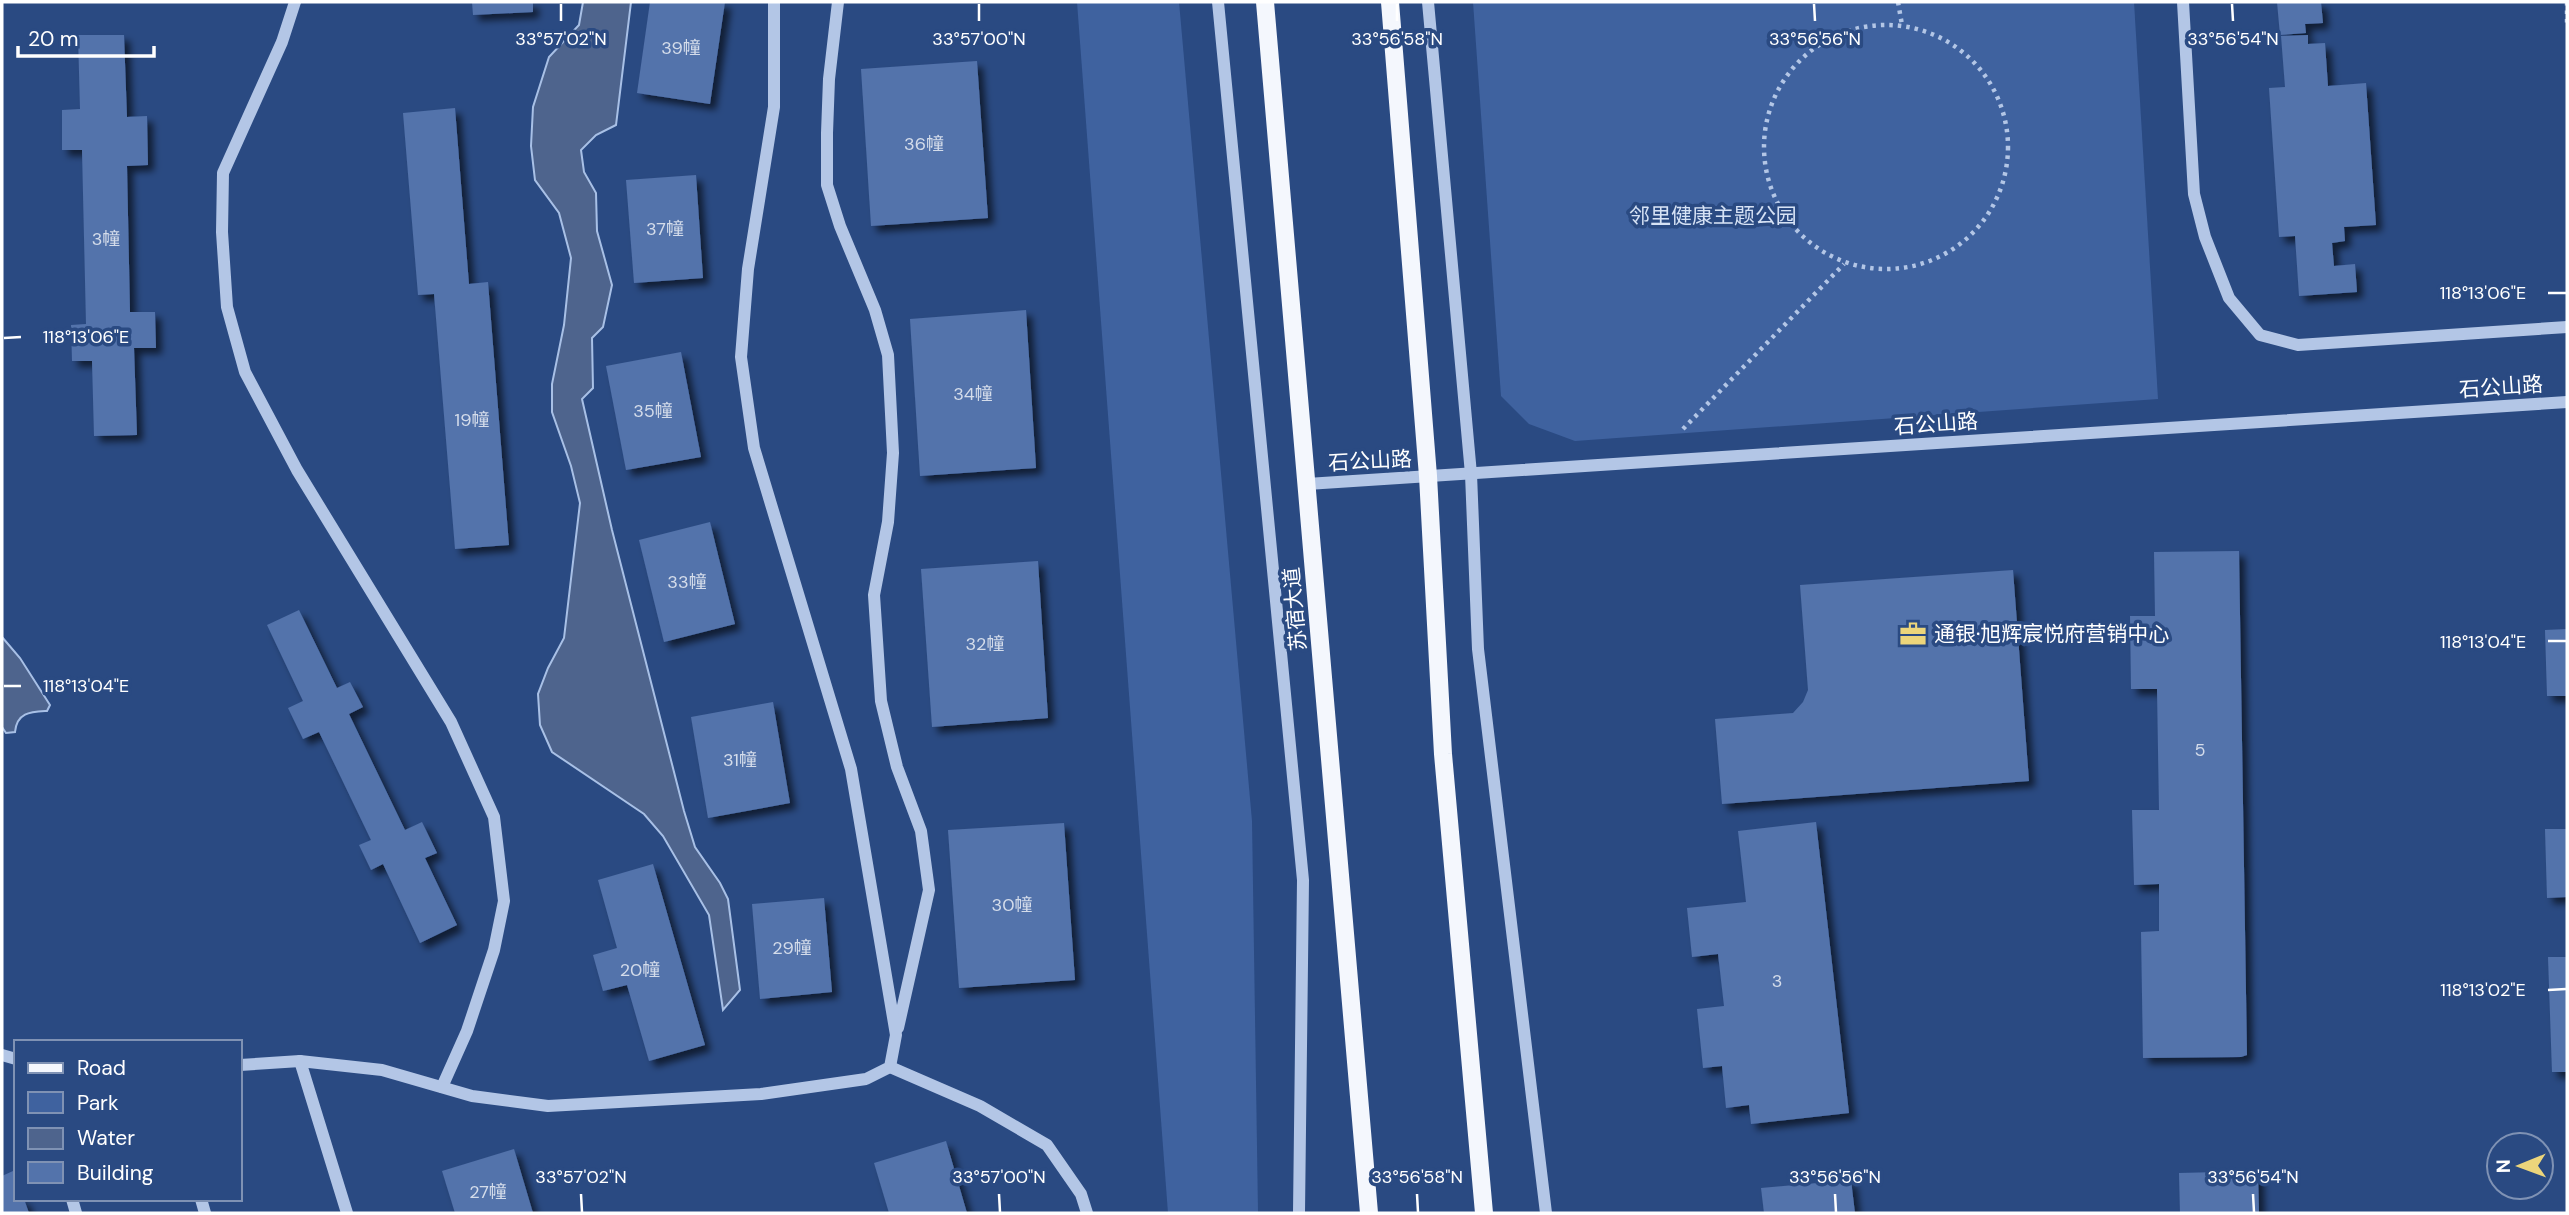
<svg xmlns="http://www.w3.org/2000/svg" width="2569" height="1215" viewBox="0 0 2569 1215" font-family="'DM Sans','Noto Sans SC',sans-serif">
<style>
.green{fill:#3f629f}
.water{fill:#4e648d;stroke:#a8c0e6;stroke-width:2}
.building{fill:#5373ab;filter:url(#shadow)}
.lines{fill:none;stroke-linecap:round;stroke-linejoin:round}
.path{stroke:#b3c6e6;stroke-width:4.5;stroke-dasharray:3.5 5;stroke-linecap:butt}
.minor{stroke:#b3c6e6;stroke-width:12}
.major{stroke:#f4f7fd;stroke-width:18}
.ticks{fill:none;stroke:#fff;stroke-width:2.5}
.labels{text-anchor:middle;stroke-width:7;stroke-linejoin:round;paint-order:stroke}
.number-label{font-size:18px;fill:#d4dcea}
.park-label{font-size:21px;fill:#d6e2f5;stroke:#2a4a82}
.street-label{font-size:21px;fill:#fff;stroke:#2a4a82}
.poi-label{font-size:21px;fill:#fff;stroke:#2a4a82;text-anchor:start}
.ticks-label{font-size:18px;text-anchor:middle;fill:#fff;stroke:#2a4a82;stroke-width:7;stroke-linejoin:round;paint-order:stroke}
</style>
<defs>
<filter id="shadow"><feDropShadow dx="6" dy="6" stdDeviation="3.5" flood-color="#0009"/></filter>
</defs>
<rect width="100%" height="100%" fill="#2a4a82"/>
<!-- green -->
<g class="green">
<path d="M1077,2H1179L1252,821L1258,1213H1168Z"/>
<path d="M1473,2H2134L2158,399L1575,441L1529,424L1501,396Z"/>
</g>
<!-- water -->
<g class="water">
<path d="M583,2H631L616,125L596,135L581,150L584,172L596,193L597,231L612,285L603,327L592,338L593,388L582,399L612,530L684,811L695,847L720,883L728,899L740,990L723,1010L709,915L663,836L644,814L552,752L540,725L538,694L548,668L564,638L580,503L571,466L552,412V384L564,325L571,258L559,213L535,180L531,146L533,107L549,57L579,25Z"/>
<path d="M2,637L20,658L50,705L47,711C31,712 17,712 15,732L6,733L2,727Z"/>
</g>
<!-- building -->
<g class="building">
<path d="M472,2H533V12L473,15Z"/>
<path d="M650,2H725L710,104L637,93Z"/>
<path d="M2277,2H2321L2323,23L2305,24L2306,33L2280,35Z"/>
<path d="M78,35H124L127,117L147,116L148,165L127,166L130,312H155L156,348H134L137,435L94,436L92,361H72L71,325L86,324L82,150H62V110L80,109Z"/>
<path d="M2308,35V44L2325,43L2328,86L2366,83L2376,225L2344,227L2345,241L2332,243L2334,266L2355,264L2357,292L2299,296L2295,236L2279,237L2269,88L2285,87L2281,36Z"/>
<path d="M977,61L988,218L871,226L861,69Z"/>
<path d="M455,108L469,284L488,282L509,545L455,549L434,294L418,295L403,113Z"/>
<path d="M696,175L703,278L634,283L626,180Z"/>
<path d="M1026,310L1036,468L920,476L910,319Z"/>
<path d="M681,352L701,457L626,470L606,366Z"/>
<path d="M710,522L735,624L664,642L639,540Z"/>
<path d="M2239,551L2247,1055L2241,1057L2143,1058L2141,932L2159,931V884L2134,885L2132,810H2159L2157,689H2131L2130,616H2155L2154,552Z"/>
<path d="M1038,561L1048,718L932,727L921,569Z"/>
<path d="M2013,570L2029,781L1722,804L1715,719L1793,713L1803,702L1808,690L1800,585Z"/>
<path d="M299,610L337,688L350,682L363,707L349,714L405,830L422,822L437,853L425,858L457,925L420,943L383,864L371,870L359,845L371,840L319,732L303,739L288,708L303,701L267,625Z"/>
<path d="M2567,629V696H2547L2545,630Z"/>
<path d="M773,702L790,803L708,818L691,717Z"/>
<path d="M1816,822L1849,1113L1751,1124L1749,1105L1726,1108L1722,1066L1703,1068L1697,1009L1724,1006L1718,954L1692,957L1687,908L1746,902L1738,831Z"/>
<path d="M1064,823L1075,980L959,988L948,830Z"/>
<path d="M2545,829H2567V897L2547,898Z"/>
<path d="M653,864L705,1045L649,1061L627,985L603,991L593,955L617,948L598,880Z"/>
<path d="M824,898L832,992L760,999L752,904Z"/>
<path d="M2548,957H2567V1072H2552Z"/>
<path d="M946,1141L967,1213H889L874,1163Z"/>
<path d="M514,1149L533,1213H455L442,1171Z"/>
<path d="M13,1171L16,1178V1199H24L29,1213H2V1176Z"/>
<path d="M2258,1171L2259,1213H2180L2179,1173Z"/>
<path d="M1851,1180L1855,1213H1764L1761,1188Z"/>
</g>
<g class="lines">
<!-- path -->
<g class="path">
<path d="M1898,2L1902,25"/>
<path d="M2567,2V27"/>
<circle cx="1886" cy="147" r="122"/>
<path d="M1683,429L1844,264"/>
</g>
<!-- minor -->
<g class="minor">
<path d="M295,2L282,42L223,173L222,232L227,307L245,372L297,470L451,722L494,817L504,901L494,950L467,1031L442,1087"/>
<path d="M838,2L829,79L827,133V185L840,226L875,310L888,355L893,453L888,522L874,595L881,701L897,767L921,831L929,890L898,1028"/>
<path d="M1218,2L1303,880L1299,1213"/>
<path d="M1428,2L1471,474L1478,649L1546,1213"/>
<path d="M2183,2L2194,194L2205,237L2229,298L2260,335L2298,345L2567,327"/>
<path d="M1307,484L2567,402"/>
<path d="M2,1055L16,1059"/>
<path d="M300,1061L347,1213"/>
<path d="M240,1065L300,1061L382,1070L472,1096L548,1106L761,1094L866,1079L890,1067L896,1035L851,769L754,448L741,357L748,269L774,107V2"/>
<path d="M890,1067L980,1106L1047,1145L1081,1194L1087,1213"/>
<path d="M72,1199L76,1213"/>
<path d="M201,1199L205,1213"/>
</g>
<!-- major -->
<g class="major">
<path d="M1265,2L1369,1213"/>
<path d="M1390,2L1428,476L1443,754L1484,1213"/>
</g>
</g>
<!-- ticks -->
<path class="ticks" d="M561,4V21M979,4V21M1397,4V21M1814,4L1815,21M2232,4L2233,21M2548,293H2566M4,338L21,337M2548,641H2566M4,686H21M2548,990L2566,989M581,1194L582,1212M999,1194L1000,1212M1417,1194L1418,1212M1835,1194L1836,1212M2253,1194L2254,1212"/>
<!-- icons -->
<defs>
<g id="office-bare" transform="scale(2.1)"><path d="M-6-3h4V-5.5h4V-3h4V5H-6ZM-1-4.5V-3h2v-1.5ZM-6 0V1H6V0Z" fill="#ecd57b" stroke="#2a4a82" stroke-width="2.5" paint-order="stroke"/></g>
</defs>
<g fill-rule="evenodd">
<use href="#office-bare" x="1913" y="634"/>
</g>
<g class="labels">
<!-- number labels -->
<g class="number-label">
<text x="681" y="54">39幢</text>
<text x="924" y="150">36幢</text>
<text x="665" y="235">37幢</text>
<text x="106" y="245">3幢</text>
<text x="973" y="400">34幢</text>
<text x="653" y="417">35幢</text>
<text x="472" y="426">19幢</text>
<text x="687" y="588">33幢</text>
<text x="985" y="650">32幢</text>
<text x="2200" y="756">5</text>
<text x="740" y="766">31幢</text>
<text x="1012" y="911">30幢</text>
<text x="792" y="954">29幢</text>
<text x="640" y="976">20幢</text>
<text x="1777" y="987">3</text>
<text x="488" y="1198">27幢</text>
</g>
<!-- park labels -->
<g class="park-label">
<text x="1713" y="223">邻里健康主题公园</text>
</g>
<!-- street labels -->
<g class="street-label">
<text transform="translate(2501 387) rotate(-4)" y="7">石公山路</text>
<text transform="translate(1936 424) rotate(-4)" y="7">石公山路</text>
<text transform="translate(1370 461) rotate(-3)" y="7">石公山路</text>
<text transform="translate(1295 609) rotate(-95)" y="7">苏宿大道</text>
</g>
<!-- poi labels -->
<g class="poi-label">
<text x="1934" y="641">通银·旭辉宸悦府营销中心</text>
</g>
</g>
<g class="ticks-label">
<text x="561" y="45">33°57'02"N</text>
<text x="979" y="45">33°57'00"N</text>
<text x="1397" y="45">33°56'58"N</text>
<text x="1815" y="45">33°56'56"N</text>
<text x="2233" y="45">33°56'54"N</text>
<text x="2483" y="299">118°13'06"E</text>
<text x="86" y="343">118°13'06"E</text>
<text x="2483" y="648">118°13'04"E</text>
<text x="86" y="692">118°13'04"E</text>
<text x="2483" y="996">118°13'02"E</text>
<text x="581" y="1183">33°57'02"N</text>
<text x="999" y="1183">33°57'00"N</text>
<text x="1417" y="1183">33°56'58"N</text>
<text x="1835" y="1183">33°56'56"N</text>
<text x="2253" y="1183">33°56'54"N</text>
</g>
<!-- border -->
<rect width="2569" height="1215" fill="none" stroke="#ffffff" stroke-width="7"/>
<!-- legend -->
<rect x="14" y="1040" width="228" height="161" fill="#2a4a82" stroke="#7f92b4" stroke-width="2"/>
<rect x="28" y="1063" width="35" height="10" fill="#f4f7fd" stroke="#7f92b4" stroke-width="2"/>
<text x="77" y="1075" font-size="21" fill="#ffffff">Road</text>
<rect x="28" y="1092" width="35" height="21" fill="#3f629f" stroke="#7f92b4" stroke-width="2"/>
<text x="77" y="1110" font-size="21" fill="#ffffff">Park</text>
<rect x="28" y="1128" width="35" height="21" fill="#4e648d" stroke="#7f92b4" stroke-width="2"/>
<text x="77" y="1145" font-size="21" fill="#ffffff">Water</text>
<rect x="28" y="1162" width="35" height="21" fill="#5373ab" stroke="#7f92b4" stroke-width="2"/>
<text x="77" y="1180" font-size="21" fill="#ffffff">Building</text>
<!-- north arrow -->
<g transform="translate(2520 1166) rotate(269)"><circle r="33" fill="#2a4a82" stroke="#7f92b4" stroke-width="2"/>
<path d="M0-5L12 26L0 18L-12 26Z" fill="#ecd57b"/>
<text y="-10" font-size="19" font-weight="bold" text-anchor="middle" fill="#ffffff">N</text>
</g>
<!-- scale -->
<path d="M18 46v10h136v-10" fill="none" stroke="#ffffff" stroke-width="3.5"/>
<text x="28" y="46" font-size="21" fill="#ffffff" stroke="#2a4a82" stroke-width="5" paint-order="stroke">20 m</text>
</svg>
